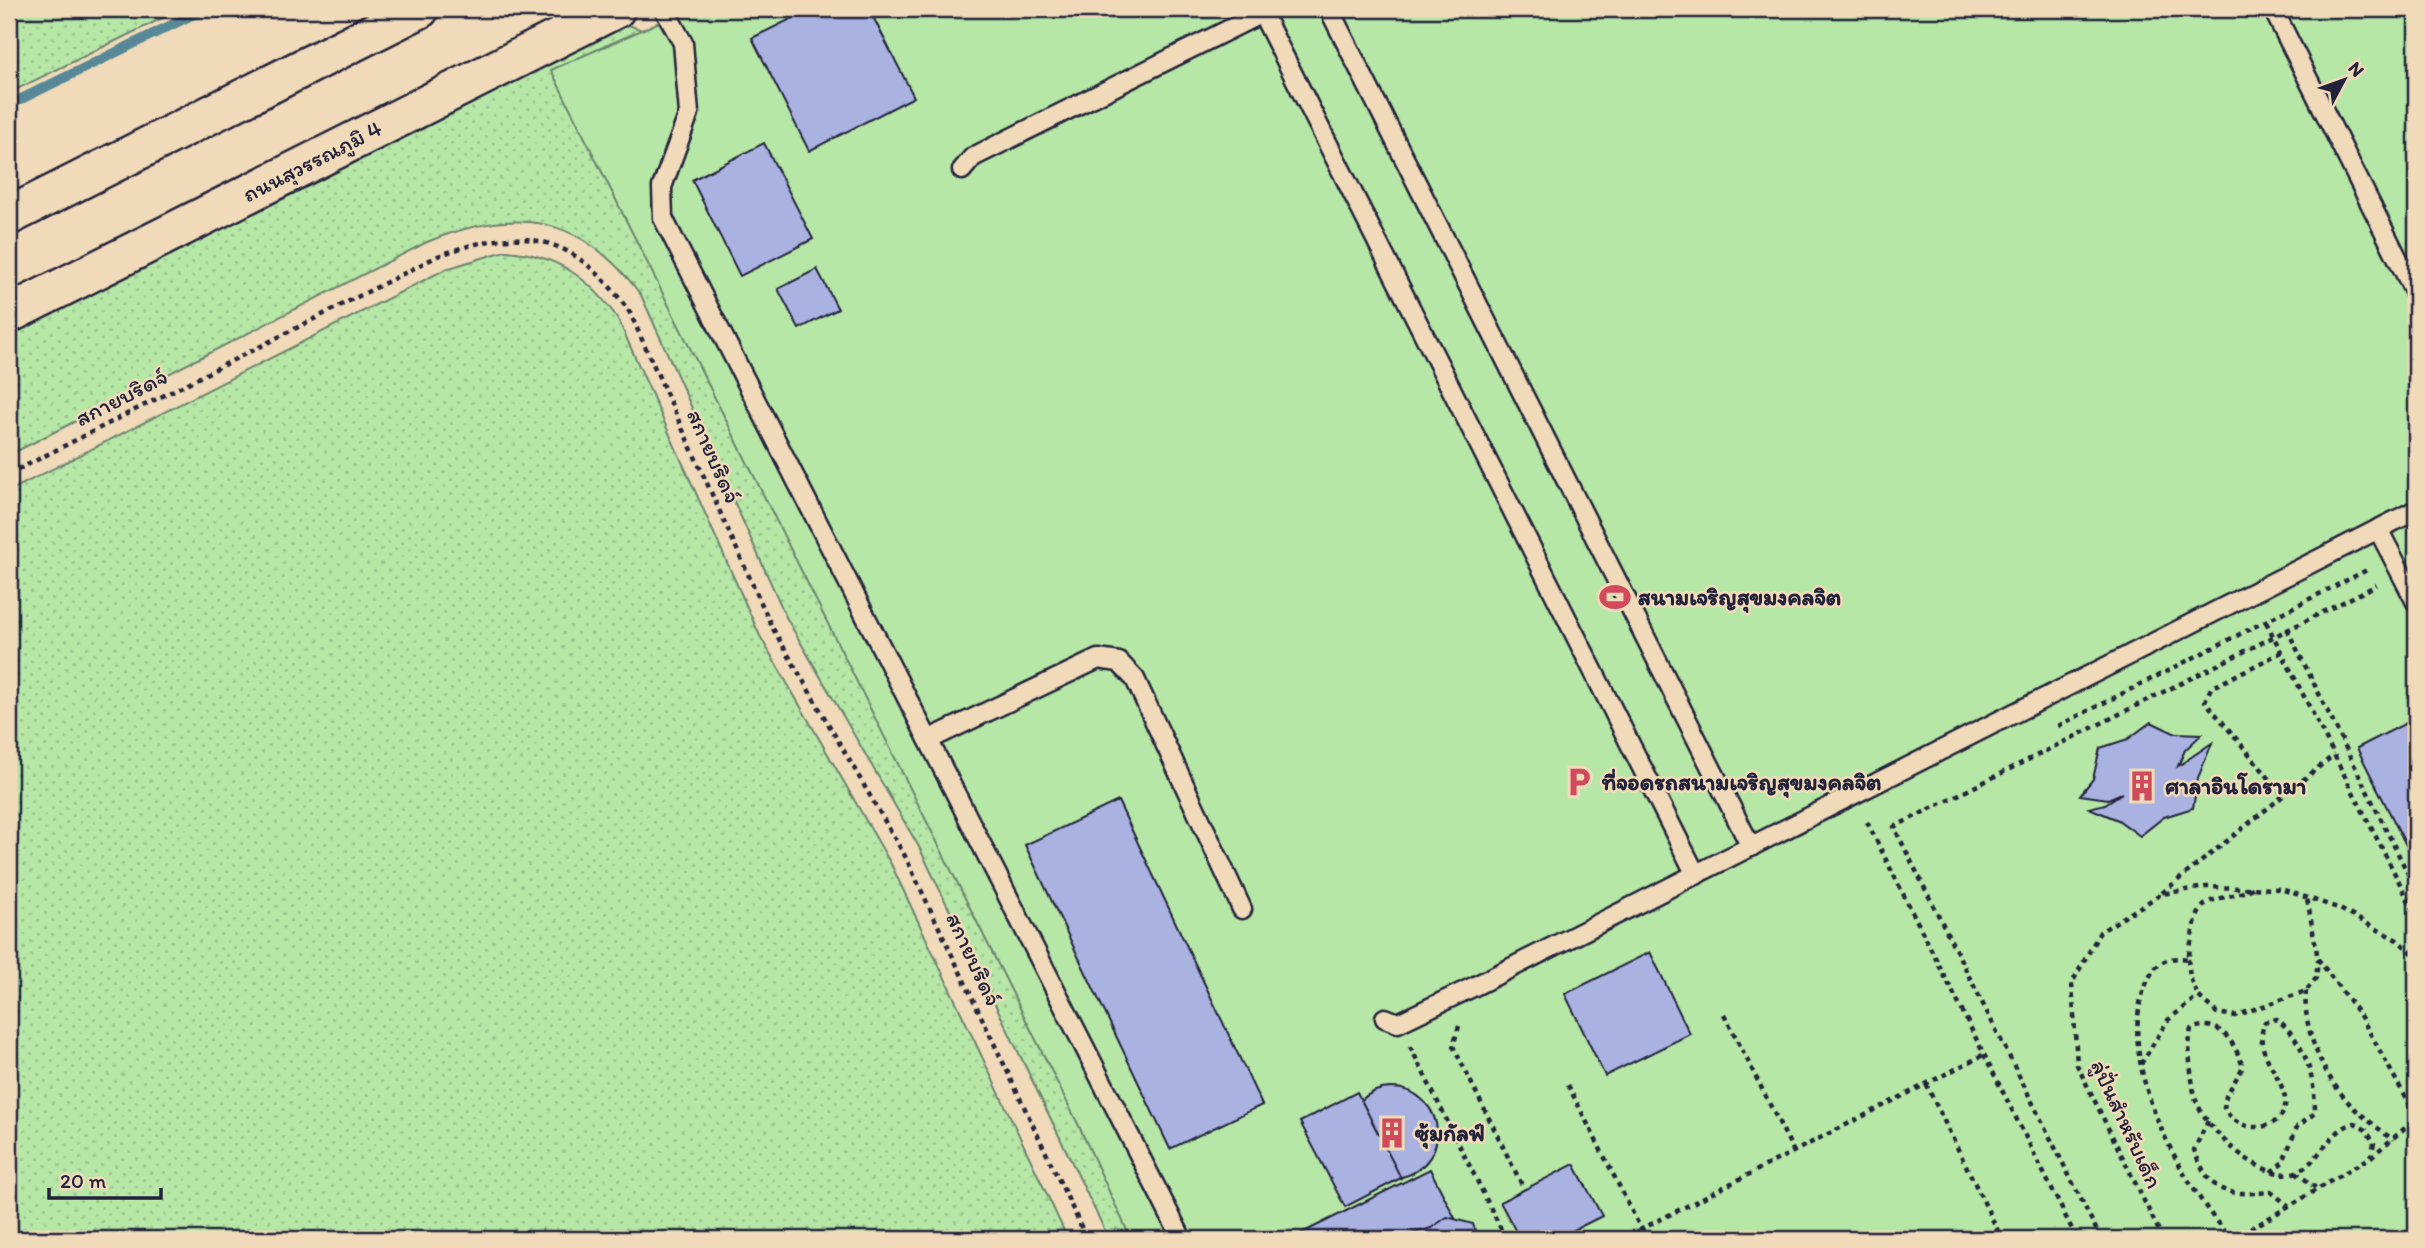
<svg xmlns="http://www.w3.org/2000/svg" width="2425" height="1248" viewBox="0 0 2425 1248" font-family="Itim,'Playpen Sans Thai',sans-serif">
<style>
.grass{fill:url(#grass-dots);stroke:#6c8470;stroke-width:2}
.pitch{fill:#b6e7a6;stroke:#6c8470;stroke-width:2}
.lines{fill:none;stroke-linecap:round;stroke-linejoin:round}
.stream{stroke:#578897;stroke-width:10}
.building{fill:#aab2e2;stroke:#22223b;stroke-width:2}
.service-casing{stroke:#22223b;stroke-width:23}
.minor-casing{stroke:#22223b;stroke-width:42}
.path{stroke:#22223b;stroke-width:4.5;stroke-dasharray:5 5;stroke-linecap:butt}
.service{stroke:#f0dab9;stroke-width:18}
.minor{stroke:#f0dab9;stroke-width:37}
.labels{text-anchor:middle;stroke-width:5;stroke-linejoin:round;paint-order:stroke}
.street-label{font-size:23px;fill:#22223b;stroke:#f0dab9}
.poi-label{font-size:23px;font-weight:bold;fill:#22223b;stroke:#f0dab9;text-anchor:start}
</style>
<defs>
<pattern id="grass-dots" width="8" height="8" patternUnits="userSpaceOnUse" patternTransform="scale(1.75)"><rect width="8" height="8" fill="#b6e7a6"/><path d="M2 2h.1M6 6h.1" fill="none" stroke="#9cc690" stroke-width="1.8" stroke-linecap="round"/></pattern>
</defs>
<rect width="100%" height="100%" fill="#f0dab9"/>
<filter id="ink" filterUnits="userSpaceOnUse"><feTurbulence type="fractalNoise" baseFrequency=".0143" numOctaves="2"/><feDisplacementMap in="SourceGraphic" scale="14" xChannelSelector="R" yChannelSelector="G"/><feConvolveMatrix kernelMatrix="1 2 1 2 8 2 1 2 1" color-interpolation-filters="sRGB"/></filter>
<g filter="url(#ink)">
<!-- grass -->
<g class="grass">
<path d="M9,9H181L9,93Z"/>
<path d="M612,19L645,31L1167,1239H1109L919,847L787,619L641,295C582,215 517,205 427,242L9,455V328Z"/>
<path d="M505,251C556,254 590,278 618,319L760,636L891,864L1068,1239H9V491L446,269Z"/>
</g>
<!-- pitch -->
<path class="pitch" d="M689,9H2416V1239H1131L1078,1124L551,70Z"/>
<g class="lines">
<!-- stream -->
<path class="stream" d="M9,105L204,9"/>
</g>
<!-- building -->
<g class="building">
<path d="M811,9H869L914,97L809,151L752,38Z"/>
<path d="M764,143L813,239L740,276L692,180Z"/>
<path d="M817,269L838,309L799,329L778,289Z"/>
<path d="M2151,722L2174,733L2202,734L2185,750L2178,766L2212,743L2198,778L2193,808L2164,817L2140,836L2118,820L2089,808L2105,804L2122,793L2108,799L2080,795L2093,779L2100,748L2128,739Z"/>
<path d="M2406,723L2416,742V865L2357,748Z"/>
<path d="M1118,801L1262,1105L1170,1149L1025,845Z"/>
<path d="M1650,952L1690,1034L1605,1076L1565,994Z"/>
<circle cx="1392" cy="1133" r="45"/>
<path d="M1357,1092L1401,1178L1345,1207L1300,1122Z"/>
<path d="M1574,1164L1602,1216L1556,1239H1520L1500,1202Z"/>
<path d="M1430,1169L1457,1222L1424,1239H1290Z"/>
<path d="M1447,1217L1473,1224L1478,1239H1394L1431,1228Z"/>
</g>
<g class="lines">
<!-- service casing -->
<g class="service-casing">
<g id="service">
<path d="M664,9L683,43L689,113L662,187L663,218L1182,1239"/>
<path d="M1260,9L1696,875"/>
<path d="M1329,9L1751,847"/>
<path d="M2273,9L2416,295"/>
<path d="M962,170L973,157L1270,9"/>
<path d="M2378,529L2416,602"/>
<path d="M930,739L1098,659L1119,662L1135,679L1242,909"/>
<path d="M1385,1018L1398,1023L1477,985L2416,510"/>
</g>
</g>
<!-- minor casing -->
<g class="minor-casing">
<g id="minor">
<path d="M9,216L420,9"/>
<path d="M9,314L616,9"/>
</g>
</g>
<!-- path -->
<g class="path">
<path d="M9,474L438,256C525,223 576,235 630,313L772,627L905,856L1087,1239"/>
<path d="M2266,622L2416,915"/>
<path d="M2287,629L2416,890"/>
<path d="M2282,652L2211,688L2205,701L2284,796"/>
<path d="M2058,726L2369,569"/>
<path d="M1867,822L2077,1239"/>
<path d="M2253,888C2239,895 2226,896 2211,901C2193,907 2192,943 2188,959C2167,956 2156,962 2147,982C2113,1058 2176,1172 2224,1231L2241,1233L2259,1224L2371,1157L2413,1121L2411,1107L2361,1017L2318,959L2307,898"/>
<path d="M2162,893L2334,755"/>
<path d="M2188,959L2190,978L2198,996L2217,1013L2235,1016L2306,991L2316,978L2318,960"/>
<path d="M2306,991C2302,1032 2325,1080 2355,1109C2367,1120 2381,1130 2393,1140"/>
<path d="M1724,1014L1794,1152"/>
<path d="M1459,1026L1453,1046L1524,1189"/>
<path d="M1410,1046L1506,1239"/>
<path d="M2141,1064L2168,1020L2198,996"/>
<path d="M1926,1084L2002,1239"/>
<path d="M1568,1085L1646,1239"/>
<path d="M2208,1121L2194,1150C2212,1196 2226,1195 2271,1192L2289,1206"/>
<path d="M2271,1172L2283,1162L2297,1127L2315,1113C2315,1078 2306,1043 2277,1019L2265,1022C2252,1052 2280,1070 2285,1098C2289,1121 2263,1132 2244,1125C2233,1121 2230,1117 2224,1108L2226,1096L2243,1067C2235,1043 2220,1017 2191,1029C2187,1050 2191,1072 2194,1093C2200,1126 2259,1181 2293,1173C2319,1166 2328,1129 2355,1123L2366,1130L2374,1143L2371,1156"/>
<path d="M2296,1172L2317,1189"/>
<path d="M1622,1239L1985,1054"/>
<path d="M2101,1239L1894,827L2377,585"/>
<path d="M2163,1239L2077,1065L2072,983L2100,932L2161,894L2206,887L2281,889L2338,908L2397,940L2416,956"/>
</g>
<!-- service -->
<use href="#service" class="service"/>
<!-- minor -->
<use href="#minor" class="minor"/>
</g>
</g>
<!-- icons -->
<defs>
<g id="stadium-bare" transform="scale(2.415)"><path d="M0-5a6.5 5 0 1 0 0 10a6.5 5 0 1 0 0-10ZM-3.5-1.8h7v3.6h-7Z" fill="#d1495b" stroke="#f0dab9" stroke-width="2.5" paint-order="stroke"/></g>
<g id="parking-bare" transform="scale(2.415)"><path d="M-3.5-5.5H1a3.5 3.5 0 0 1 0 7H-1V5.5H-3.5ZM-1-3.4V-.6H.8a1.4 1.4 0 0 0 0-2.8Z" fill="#d1495b" stroke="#f0dab9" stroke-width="2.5" paint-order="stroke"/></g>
<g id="building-bare" transform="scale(2.415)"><path d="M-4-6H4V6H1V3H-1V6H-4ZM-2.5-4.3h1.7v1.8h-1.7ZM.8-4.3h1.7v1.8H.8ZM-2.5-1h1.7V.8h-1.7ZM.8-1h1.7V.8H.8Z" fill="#d1495b" stroke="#f0dab9" stroke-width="2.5" paint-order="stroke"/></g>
</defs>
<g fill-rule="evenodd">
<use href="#stadium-bare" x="1615" y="597"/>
<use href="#parking-bare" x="1579" y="782"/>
<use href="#building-bare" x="2142" y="786"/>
<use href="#building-bare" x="1392" y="1133"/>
</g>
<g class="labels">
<!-- street labels -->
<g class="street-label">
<text transform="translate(312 161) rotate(-27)" y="8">ถนนสุวรรณภูมิ 4</text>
<text transform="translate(121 397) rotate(-27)" y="8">สกายบริดจ์</text>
<text transform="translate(714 456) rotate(66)" y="8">สกายบริดจ์</text>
<text transform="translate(974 959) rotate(65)" y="8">สกายบริดจ์</text>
<text transform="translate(2127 1124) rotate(65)" y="8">ลู่ปั่นสำหรับเด็ก</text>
</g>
<!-- poi labels -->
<g class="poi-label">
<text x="1638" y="605">สนามเจริญสุขมงคลจิต</text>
<text x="1602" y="790">ที่จอดรถสนามเจริญสุขมงคลจิต</text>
<text x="2165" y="794">ศาลาอินโดรามา</text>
<text x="1415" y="1141">ซุ้มกัลฟ์</text>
</g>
</g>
<!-- margin -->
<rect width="2425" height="1248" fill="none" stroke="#f0dab9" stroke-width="35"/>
<rect x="18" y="18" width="2390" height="1213" fill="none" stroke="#22223b" stroke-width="2.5" filter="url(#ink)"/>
<!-- north arrow -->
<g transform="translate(2344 80) rotate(49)" stroke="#f0dab9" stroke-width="5" paint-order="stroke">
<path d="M0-5L12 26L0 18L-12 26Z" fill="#22223b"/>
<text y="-10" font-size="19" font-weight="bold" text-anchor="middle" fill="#22223b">N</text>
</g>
<!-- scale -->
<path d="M49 1188v10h112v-10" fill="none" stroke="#22223b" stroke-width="3.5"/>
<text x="60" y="1188" font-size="21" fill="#22223b" stroke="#f0dab9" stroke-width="5" paint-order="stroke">20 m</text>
</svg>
